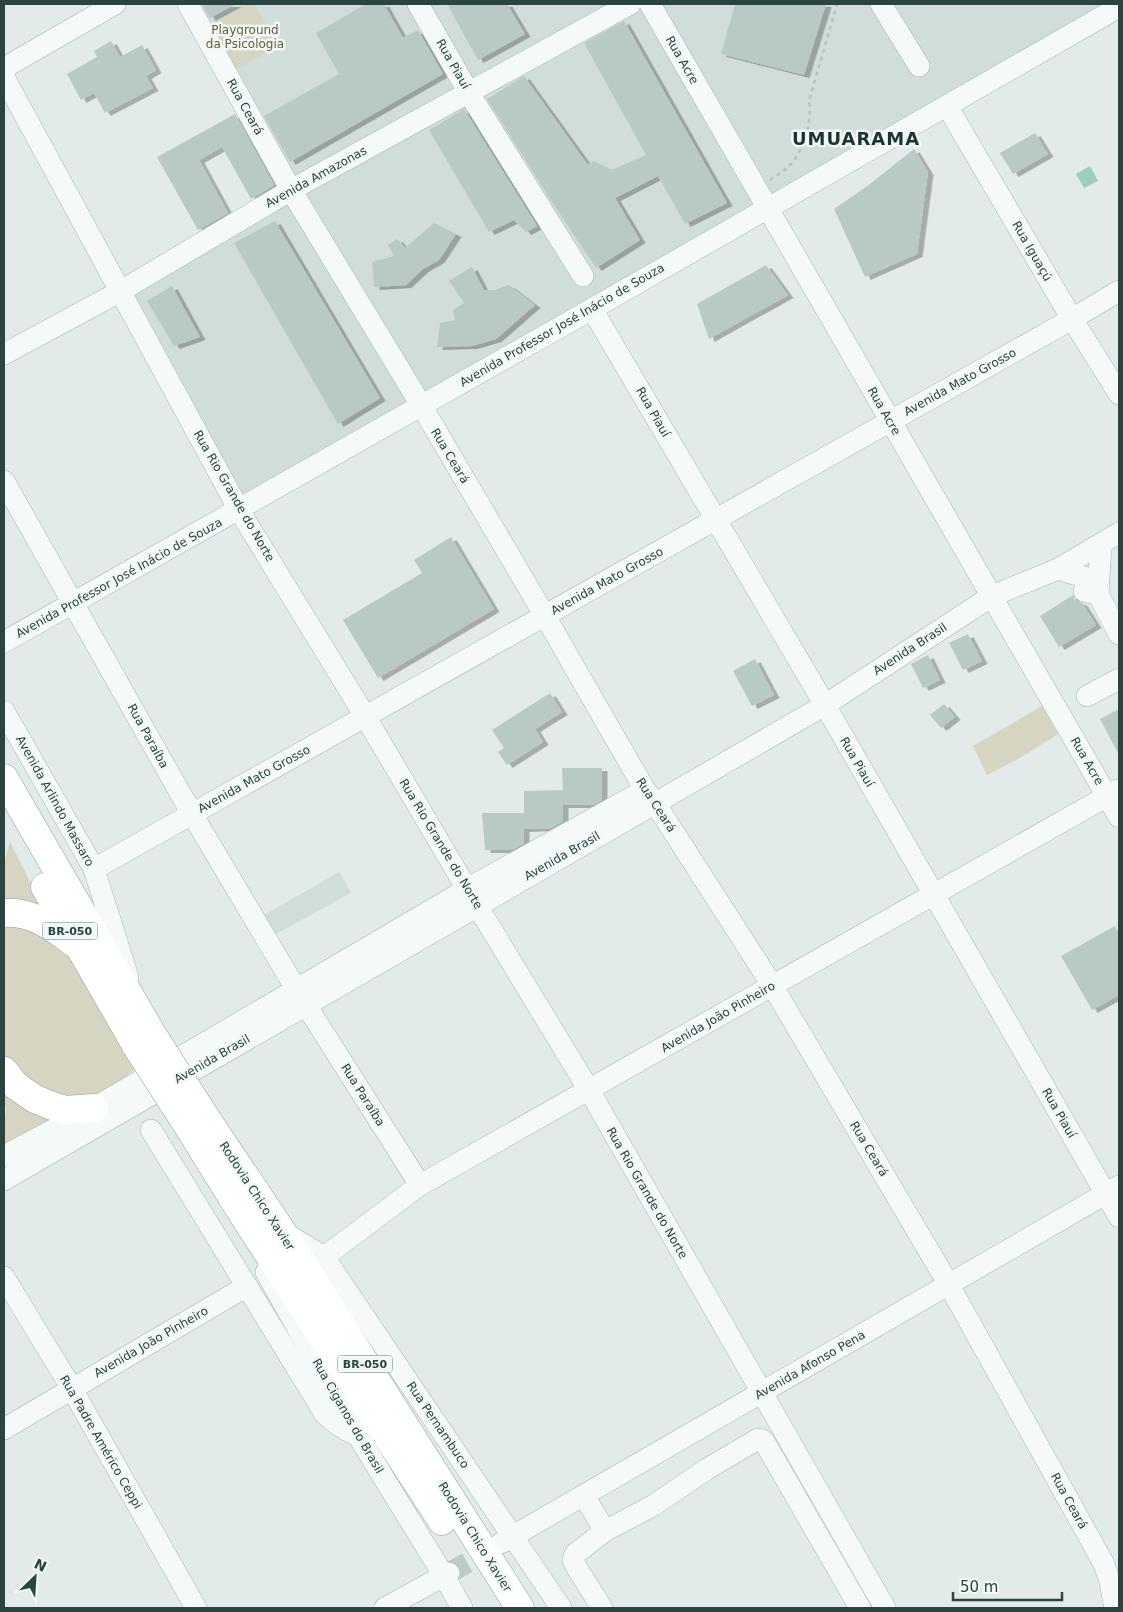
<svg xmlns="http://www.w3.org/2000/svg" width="1123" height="1612" viewBox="0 0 1123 1612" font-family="'DejaVu Sans',sans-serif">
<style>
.built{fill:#d0dddb}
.green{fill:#d6d5c2}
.water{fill:#9bcdc0}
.building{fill:#b9c9c6;filter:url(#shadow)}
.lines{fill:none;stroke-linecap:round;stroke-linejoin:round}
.minor-tunnel{stroke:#bdcac8;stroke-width:21;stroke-dasharray:21 11;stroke-linecap:butt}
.minor-casing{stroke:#a7b6b4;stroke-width:22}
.highway-casing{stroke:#88a39e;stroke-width:29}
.path{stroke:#b8c3c1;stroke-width:2.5;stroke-dasharray:4 4;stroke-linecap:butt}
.minor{stroke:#f5f9f8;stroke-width:21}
.highway{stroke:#fff;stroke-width:28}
.highway-bridge-casing{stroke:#88a39e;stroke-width:29;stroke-linecap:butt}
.highway-bridge{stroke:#fff;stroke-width:28}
.labels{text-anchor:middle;stroke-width:5;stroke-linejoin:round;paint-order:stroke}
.shield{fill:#f2f8f7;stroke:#657a78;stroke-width:1}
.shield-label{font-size:11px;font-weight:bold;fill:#294441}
.park-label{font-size:12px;fill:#5f6135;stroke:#f2f8f7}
.street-label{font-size:12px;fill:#294441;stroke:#f2f8f7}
.district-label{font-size:18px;font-weight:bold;letter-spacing:1px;fill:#1b3532;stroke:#f2f8f7}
</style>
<defs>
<filter id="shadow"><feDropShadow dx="5.5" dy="3" stdDeviation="0" flood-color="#0004"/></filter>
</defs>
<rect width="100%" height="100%" fill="#e2ebea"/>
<!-- built -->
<g class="built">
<path d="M188,4H1119L239,508L120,289L292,190Z"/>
<path d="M339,872L351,893L274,935L264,915Z"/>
</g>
<!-- green -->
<g class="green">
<path d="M245,4H254L279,46L236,69L211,24Z"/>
<path d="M1042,706L1058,734L1020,758L987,775L973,746Z"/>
<path d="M10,842L48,917L4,906V862Z"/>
<path d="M28,923L64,946L139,1066L105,1092L93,1098L39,1094L4,1058V924Z"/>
<path d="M4,1083L66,1116L4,1151V1124L6,1109L4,1100Z"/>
</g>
<!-- water -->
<path class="water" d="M1090,166L1098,181L1084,188L1076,174Z"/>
<!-- building -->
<g class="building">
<path d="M202,4H236L210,18Z"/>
<path d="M366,4H384L403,38L418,30L443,74L290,162L264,116L339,74L316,33Z"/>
<path d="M447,4H507L525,34L478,60Z"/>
<path d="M735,4H826L804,75L721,54Z"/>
<path d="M624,21L727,203L685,224L658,176L615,198L640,240L596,268L550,199L487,99L524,76L588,165L594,161L612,170L646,155L584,43Z"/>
<path d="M111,41L120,57L142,45L156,70L146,76L153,88L105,113L94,93L81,100L67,74L97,57L94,51Z"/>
<path d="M464,109L537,226L526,232L514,220L489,232L429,130Z"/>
<path d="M235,114L274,185L251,199L222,147L199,160L228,213L198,230L157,157Z"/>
<path d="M1035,133L1048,154L1013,174L1000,153Z"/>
<path d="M914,149L928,172L917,254L865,277L834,209L870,184Z"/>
<path d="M275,221L380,398L338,424L234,243Z"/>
<path d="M434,223L456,234L439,260L423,269L406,285L374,287L372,262L394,256L388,245L397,239L405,248Z"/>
<path d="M766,265L788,295L709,339L697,304Z"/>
<path d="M472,267L484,290H495L509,285L535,305L496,339L472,346L437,347L440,323L455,320L453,310L464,303L449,281Z"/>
<path d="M172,286L200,337L174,346L147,301Z"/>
<path d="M451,537L494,609L378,678L343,620L422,573L414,560Z"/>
<path d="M1073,595L1075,600L1082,603L1096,625L1059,647L1040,616Z"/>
<path d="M968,634L982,661L963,670L949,643Z"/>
<path d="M928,655L940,680L923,688L911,664Z"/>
<path d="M755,659L774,695L752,706L733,671Z"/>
<path d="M550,693L562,712L535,729L543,742L507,765L498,752L504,748L492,730Z"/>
<path d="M944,704L955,717L941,728L930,715Z"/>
<path d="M1119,709V755L1100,719Z"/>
<path d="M562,768H602V800L593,805H563V821L551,828L524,829V843L512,850H485L482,813H524V791L563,790Z"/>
<path d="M1115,926L1119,934V995L1092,1010L1061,956Z"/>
</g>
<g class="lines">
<!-- minor-tunnel -->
<path class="minor-tunnel" d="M449,1573L497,1546"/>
<!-- minor casing -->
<g class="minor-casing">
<g id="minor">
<path d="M188,4L291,190L421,405L545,616L645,790L655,803L772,985L949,1285L1104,1564L1110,1582L1115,1608"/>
<path d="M418,4L469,93L583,276"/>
<path d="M650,4L1119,817"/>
<path d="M881,4L919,66"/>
<path d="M4,68L115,4"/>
<path d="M4,77L239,510L365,716L467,889L589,1090L885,1608"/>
<path d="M947,106L1072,319L1119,394"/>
<path d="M592,309L825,705L1119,1217"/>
<path d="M4,354L119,292L291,190L630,4"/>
<path d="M4,481L192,814L296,989"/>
<path d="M1101,545L1098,594L1119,634"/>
<path d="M1058,569L1090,579L1084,591L1092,593"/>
<path d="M4,642L592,309L1119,7"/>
<path d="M1087,696L1119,679"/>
<path d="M4,711L94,869L128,977"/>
<path d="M94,869L1072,319L1119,291"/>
<path d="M306,1005L420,1185"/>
<path d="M151,1130L325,1414C335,1424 345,1430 358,1436"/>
<path d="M4,1156L94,1108L467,889L645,790"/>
<path d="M4,1180L825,705L992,596L1058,569L1119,533"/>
<path d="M283,1232L324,1257L561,1608"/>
<path d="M324,1257L420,1185L1118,790"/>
<path d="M266,1272L358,1436L444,1576L462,1608"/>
<path d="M4,1277L72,1389L196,1608"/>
<path d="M4,1429L247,1286"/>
<path d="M584,1496L605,1531L575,1554L573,1560L577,1568L602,1608"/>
<path d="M605,1531L654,1505L707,1469L758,1439L762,1440L765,1443L860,1608"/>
<path d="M501,1543L1119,1186"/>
<path d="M385,1608L449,1573"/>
</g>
</g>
<!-- highway casing -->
<g class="highway-casing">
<g id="highway">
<path d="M4,778L152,1034"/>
<path d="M45,887L137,1047"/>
<path d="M4,913C32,911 53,927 74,943"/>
<path d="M4,1071L16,1086L35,1099L50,1105L64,1110L94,1108"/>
<path d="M208,1121L281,1230L520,1608"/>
<path d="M191,1131L245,1218L442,1521"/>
</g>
</g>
<!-- path -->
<path class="path" d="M770,180C776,176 782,172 787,168C804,152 812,124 809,101L837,4"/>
<!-- minor -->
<use href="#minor" class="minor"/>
<!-- highway -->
<use href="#highway" class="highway"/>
<!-- highway-bridge casing -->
<g class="highway-bridge-casing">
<g id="highway-bridge">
<path d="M152,1034L208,1121"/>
<path d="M137,1047L191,1131"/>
</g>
</g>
<!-- highway-bridge -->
<use href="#highway-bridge" class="highway-bridge"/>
</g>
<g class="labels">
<!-- shield labels -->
<g class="shield">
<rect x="42.5" y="922.5" width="55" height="17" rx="4"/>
<rect x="337.5" y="1355.5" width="55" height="17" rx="4"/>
</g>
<g class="shield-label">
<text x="70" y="935">BR-050</text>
<text x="365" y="1368">BR-050</text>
</g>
<!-- park labels -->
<g class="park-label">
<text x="245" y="34">Playground<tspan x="245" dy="14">da Psicologia</tspan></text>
</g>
<!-- street labels -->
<g class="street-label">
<text transform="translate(682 60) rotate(60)" y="4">Rua Acre</text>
<text transform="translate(453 64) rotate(60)" y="4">Rua Piauí</text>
<text transform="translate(245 107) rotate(61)" y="4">Rua Ceará</text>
<text transform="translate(316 177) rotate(-29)" y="4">Avenida Amazonas</text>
<text transform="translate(1032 251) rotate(60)" y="4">Rua Iguaçú</text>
<text transform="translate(562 325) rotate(-30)" y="4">Avenida Professor José Inácio de Souza</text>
<text transform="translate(960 382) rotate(-29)" y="4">Avenida Mato Grosso</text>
<text transform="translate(884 411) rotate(60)" y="4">Rua Acre</text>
<text transform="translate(653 412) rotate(60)" y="4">Rua Piauí</text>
<text transform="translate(450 456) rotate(59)" y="4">Rua Ceará</text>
<text transform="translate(234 496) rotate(60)" y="4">Rua Rio Grande do Norte</text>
<text transform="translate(119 578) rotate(-29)" y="4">Avenida Professor José Inácio de Souza</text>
<text transform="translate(607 581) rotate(-29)" y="4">Avenida Mato Grosso</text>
<text transform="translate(910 649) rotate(-33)" y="4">Avenida Brasil</text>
<text transform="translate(148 736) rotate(61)" y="4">Rua Paraíba</text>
<text transform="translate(1087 761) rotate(60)" y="4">Rua Acre</text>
<text transform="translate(857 762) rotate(60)" y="4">Rua Piauí</text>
<text transform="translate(254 779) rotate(-29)" y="4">Avenida Mato Grosso</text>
<text transform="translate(55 801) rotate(61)" y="4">Avenida Arlindo Massaro</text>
<text transform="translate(656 805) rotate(57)" y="4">Rua Ceará</text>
<text transform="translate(441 844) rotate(59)" y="4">Rua Rio Grande do Norte</text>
<text transform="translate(562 856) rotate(-30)" y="4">Avenida Brasil</text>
<text transform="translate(718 1017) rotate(-30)" y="4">Avenida João Pinheiro</text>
<text transform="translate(212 1059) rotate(-30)" y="4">Avenida Brasil</text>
<text transform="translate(363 1095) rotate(58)" y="4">Rua Paraíba</text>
<text transform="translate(1059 1113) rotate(60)" y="4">Rua Piauí</text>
<text transform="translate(869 1149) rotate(59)" y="4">Rua Ceará</text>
<text transform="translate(647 1193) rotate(60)" y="4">Rua Rio Grande do Norte</text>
<text transform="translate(257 1196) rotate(57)" y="4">Rodovia Chico Xavier</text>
<text transform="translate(151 1342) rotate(-30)" y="4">Avenida João Pinheiro</text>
<text transform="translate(810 1365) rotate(-30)" y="4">Avenida Afonso Pena</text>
<text transform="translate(348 1416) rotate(60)" y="4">Rua Ciganos do Brasil</text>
<text transform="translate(438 1425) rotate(56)" y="4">Rua Pernambuco</text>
<text transform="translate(101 1442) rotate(60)" y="4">Rua Padre Américo Ceppi</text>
<text transform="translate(1069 1501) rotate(61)" y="4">Rua Ceará</text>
<text transform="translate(475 1537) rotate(58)" y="4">Rodovia Chico Xavier</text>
</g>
<!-- district labels -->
<g class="district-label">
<text x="856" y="145">UMUARAMA</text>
</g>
</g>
<!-- border -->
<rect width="1123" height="1612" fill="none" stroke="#294441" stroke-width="10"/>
<!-- north arrow -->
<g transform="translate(35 1577) rotate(25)" stroke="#f2f8f7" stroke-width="4" paint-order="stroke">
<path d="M0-4L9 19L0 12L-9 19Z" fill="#294441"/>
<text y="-8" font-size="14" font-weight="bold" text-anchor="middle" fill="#294441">N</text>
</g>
<!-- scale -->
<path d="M953 1592v8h109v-8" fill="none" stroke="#294441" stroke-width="2.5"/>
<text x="960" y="1592" font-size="15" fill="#294441" stroke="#f2f8f7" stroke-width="4" paint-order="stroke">50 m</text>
</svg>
